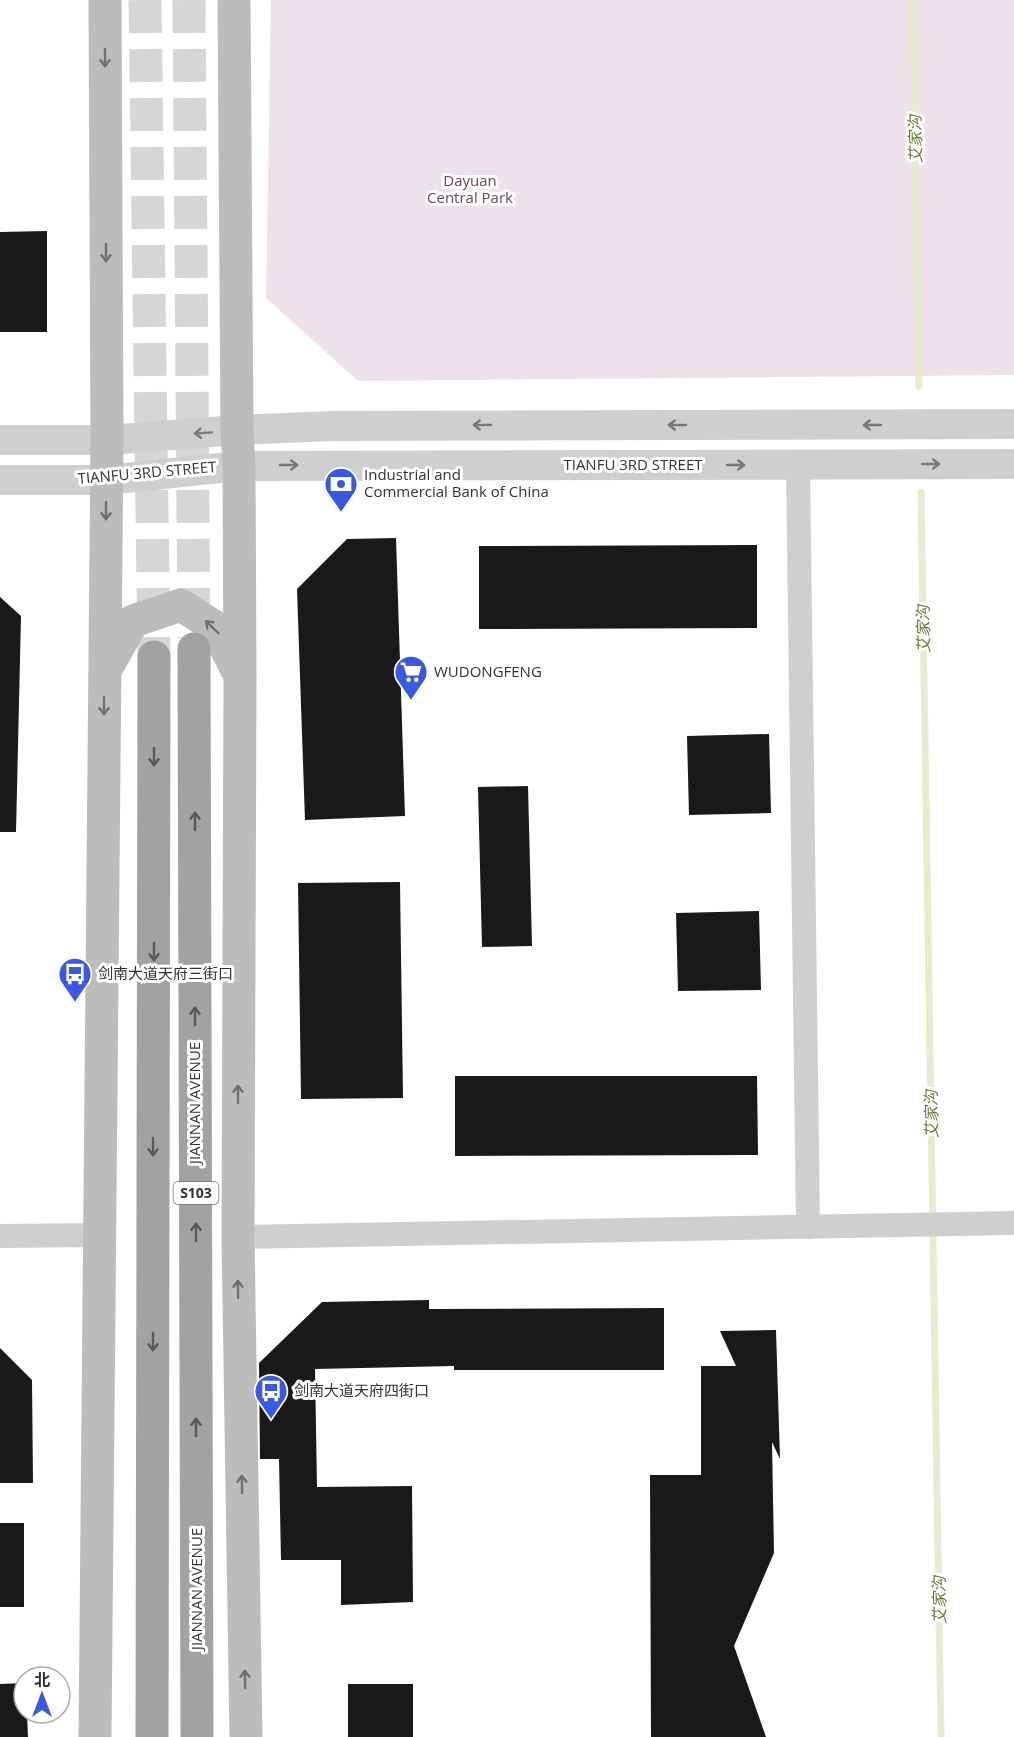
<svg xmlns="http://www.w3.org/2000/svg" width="1014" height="1737" viewBox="0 0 1014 1737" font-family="'Open Sans','Noto Sans SC',sans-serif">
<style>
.green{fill:#eee1ea}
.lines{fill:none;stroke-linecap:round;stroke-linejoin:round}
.stream{stroke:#e5edce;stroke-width:7}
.building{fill:#191919}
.trunk-tunnel{stroke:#d6d6d6;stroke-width:33;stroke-dasharray:33 16;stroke-linecap:butt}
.minor{stroke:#cfcfcf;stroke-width:24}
.tertiary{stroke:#cfcfcf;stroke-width:30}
.secondary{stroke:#bcbcbc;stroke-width:33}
.trunk{stroke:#a2a2a2;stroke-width:33}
.oneway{stroke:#707070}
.oneway2{stroke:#797979}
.oneway3{stroke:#595959}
.labels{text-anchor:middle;stroke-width:6;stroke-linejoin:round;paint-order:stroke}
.shield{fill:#fff;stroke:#707070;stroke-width:1.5}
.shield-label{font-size:14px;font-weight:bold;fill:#323232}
.park-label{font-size:15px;fill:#6f3f5b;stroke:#fff}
.street-label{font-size:15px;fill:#323232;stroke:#fff}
.poi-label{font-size:15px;fill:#323232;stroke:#fff;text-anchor:start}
.water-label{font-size:16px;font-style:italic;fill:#677b36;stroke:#fff}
</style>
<rect width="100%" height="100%" fill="#fff"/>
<!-- green -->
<path class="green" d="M271,0H1014V375L358,381L266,298Z"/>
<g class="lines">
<!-- stream -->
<g class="stream">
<path d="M913,0L919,386"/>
<path d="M921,492L941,1737"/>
</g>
</g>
<!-- building -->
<g class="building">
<path d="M47,231V332H0V232Z"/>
<path d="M396,538L405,816L305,820L297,589L347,539Z"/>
<path d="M757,545V628L479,629V546Z"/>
<path d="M0,597L21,616L16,832H0Z"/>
<path d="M769,734L771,813L689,815L687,736Z"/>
<path d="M528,786L532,946L482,947L478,787Z"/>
<path d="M400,882L403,1098L301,1099L298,883Z"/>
<path d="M759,911L761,990L678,991L676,913Z"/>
<path d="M455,1076H757L758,1155L455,1156Z"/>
<path d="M429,1300V1309L664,1308V1370H454V1366L315,1369L317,1487L412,1486L413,1602L341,1605V1560H281L279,1459H260L259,1363L322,1302Z"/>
<path d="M776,1330L780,1459L772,1442L774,1553L734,1646L766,1737H651L650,1475H701V1366H736L720,1331Z"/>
<path d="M0,1348L32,1380L33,1483H0Z"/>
<rect x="0" y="1523" width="24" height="84"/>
<path d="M24,1683V1713H27L28,1737H0V1684Z"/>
<rect x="348" y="1684" width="65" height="53"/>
</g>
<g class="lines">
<!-- trunk-tunnel -->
<g class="trunk-tunnel">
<path d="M145,0L154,657"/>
<path d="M189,0L194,638"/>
</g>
<!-- minor -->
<g class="minor">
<path d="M798,465L808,1227"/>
<path d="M0,1236L100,1235"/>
<path d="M238,1237L1014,1223"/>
</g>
<!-- tertiary -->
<g class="tertiary">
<path d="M0,440H107L237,430L333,426L1014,424"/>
<path d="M0,480H106L239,466L1014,464"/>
</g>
<!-- secondary -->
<g class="secondary">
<path d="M234,0L237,430L239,466L240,677L238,1237L246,1737"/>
<path d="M106,669L133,621L181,605L215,627L237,670"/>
<path d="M95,1737L107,440L105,0"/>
</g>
<!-- trunk -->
<g class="trunk">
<path d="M194,649L197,1737"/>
<path d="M152,1737L154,657"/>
</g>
</g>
<!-- one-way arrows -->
<defs><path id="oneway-shaft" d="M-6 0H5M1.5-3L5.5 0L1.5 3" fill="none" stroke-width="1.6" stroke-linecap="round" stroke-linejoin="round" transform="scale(1.5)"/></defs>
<g class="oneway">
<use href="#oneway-shaft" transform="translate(105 58) rotate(90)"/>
<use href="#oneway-shaft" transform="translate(106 253) rotate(90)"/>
<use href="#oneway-shaft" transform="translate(106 511) rotate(90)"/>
<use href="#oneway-shaft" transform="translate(212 627) rotate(-136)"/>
<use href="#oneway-shaft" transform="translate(104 706) rotate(90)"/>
<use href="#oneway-shaft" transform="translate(238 1094) rotate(-90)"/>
<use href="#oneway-shaft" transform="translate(238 1289) rotate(-91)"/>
<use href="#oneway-shaft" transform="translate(242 1484) rotate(-91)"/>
<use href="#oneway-shaft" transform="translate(245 1679) rotate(-91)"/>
</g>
<g class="oneway2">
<use href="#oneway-shaft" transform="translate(482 425) rotate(180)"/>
<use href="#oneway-shaft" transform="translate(677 425) rotate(180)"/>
<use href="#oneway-shaft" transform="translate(872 425) rotate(180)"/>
<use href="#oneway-shaft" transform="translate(203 433) rotate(176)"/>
<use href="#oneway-shaft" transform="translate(931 464)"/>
<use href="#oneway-shaft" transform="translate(289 465)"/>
<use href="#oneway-shaft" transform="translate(736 465)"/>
</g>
<g class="oneway3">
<use href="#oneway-shaft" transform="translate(154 757) rotate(90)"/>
<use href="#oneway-shaft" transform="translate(195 821) rotate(-90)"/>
<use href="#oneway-shaft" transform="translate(154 952) rotate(90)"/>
<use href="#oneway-shaft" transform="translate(195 1016) rotate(-90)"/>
<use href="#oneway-shaft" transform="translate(153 1147) rotate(90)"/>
<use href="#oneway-shaft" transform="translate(196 1232) rotate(-90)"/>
<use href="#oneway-shaft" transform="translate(153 1342) rotate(90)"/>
<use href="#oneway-shaft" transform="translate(196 1427) rotate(-90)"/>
</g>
<!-- icons -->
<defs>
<g id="bank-pin" transform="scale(1.725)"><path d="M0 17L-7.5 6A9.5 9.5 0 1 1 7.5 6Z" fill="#3958e4" stroke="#fff"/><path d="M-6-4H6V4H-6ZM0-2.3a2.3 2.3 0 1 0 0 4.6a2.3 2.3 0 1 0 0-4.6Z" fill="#fff"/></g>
<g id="supermarket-pin" transform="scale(1.725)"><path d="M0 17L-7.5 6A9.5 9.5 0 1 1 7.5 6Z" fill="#3958e4" stroke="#fff"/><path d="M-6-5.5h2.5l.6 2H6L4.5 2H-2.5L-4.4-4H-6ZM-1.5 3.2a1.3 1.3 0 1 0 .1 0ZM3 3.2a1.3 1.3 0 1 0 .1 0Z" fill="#fff"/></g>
<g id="bus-pin" transform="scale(1.725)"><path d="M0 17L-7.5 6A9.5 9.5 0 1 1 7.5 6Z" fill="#3958e4" stroke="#fff"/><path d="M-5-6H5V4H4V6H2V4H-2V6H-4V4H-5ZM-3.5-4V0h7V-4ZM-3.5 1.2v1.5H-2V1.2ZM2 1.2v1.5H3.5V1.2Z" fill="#fff"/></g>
</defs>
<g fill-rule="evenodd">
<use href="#bank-pin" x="341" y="484"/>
<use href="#supermarket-pin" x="411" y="672"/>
<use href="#bus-pin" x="75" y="974"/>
<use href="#bus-pin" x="271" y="1391"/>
</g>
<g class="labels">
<!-- shield labels -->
<rect class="shield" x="173.5" y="1182" width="45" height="22" rx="4.5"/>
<g class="shield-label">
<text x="196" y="1198">S103</text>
</g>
<!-- park labels -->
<g class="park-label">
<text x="470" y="186">Dayuan<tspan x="470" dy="17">Central Park</tspan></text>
</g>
<!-- street labels -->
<g class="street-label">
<text x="633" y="470">TIANFU 3RD STREET</text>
<text transform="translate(147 473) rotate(-5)" y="5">TIANFU 3RD STREET</text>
<text transform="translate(195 1103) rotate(-90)" y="5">JIANNAN AVENUE</text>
<text transform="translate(197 1589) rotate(-90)" y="5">JIANNAN AVENUE</text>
</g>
<!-- poi labels -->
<g class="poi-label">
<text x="364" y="480">Industrial and<tspan x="364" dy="17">Commercial Bank of China</tspan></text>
<text x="434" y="677">WUDONGFENG</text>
<text x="98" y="979">剑南大道天府三街口</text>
<text x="294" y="1396">剑南大道天府四街口</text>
</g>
<!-- water labels -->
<g class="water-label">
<text transform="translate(915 139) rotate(-91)" y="6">艾家沟</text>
<text transform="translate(923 629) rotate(-91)" y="6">艾家沟</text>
<text transform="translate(931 1114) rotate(-91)" y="6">艾家沟</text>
<text transform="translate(939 1600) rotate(-91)" y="6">艾家沟</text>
</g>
</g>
<!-- north arrow -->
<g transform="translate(42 1695)"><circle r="28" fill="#ffffff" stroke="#adadad" stroke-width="1.5"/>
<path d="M0-4.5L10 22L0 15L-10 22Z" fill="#3958e4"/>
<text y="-9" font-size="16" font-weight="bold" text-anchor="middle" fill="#323232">北</text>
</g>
</svg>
